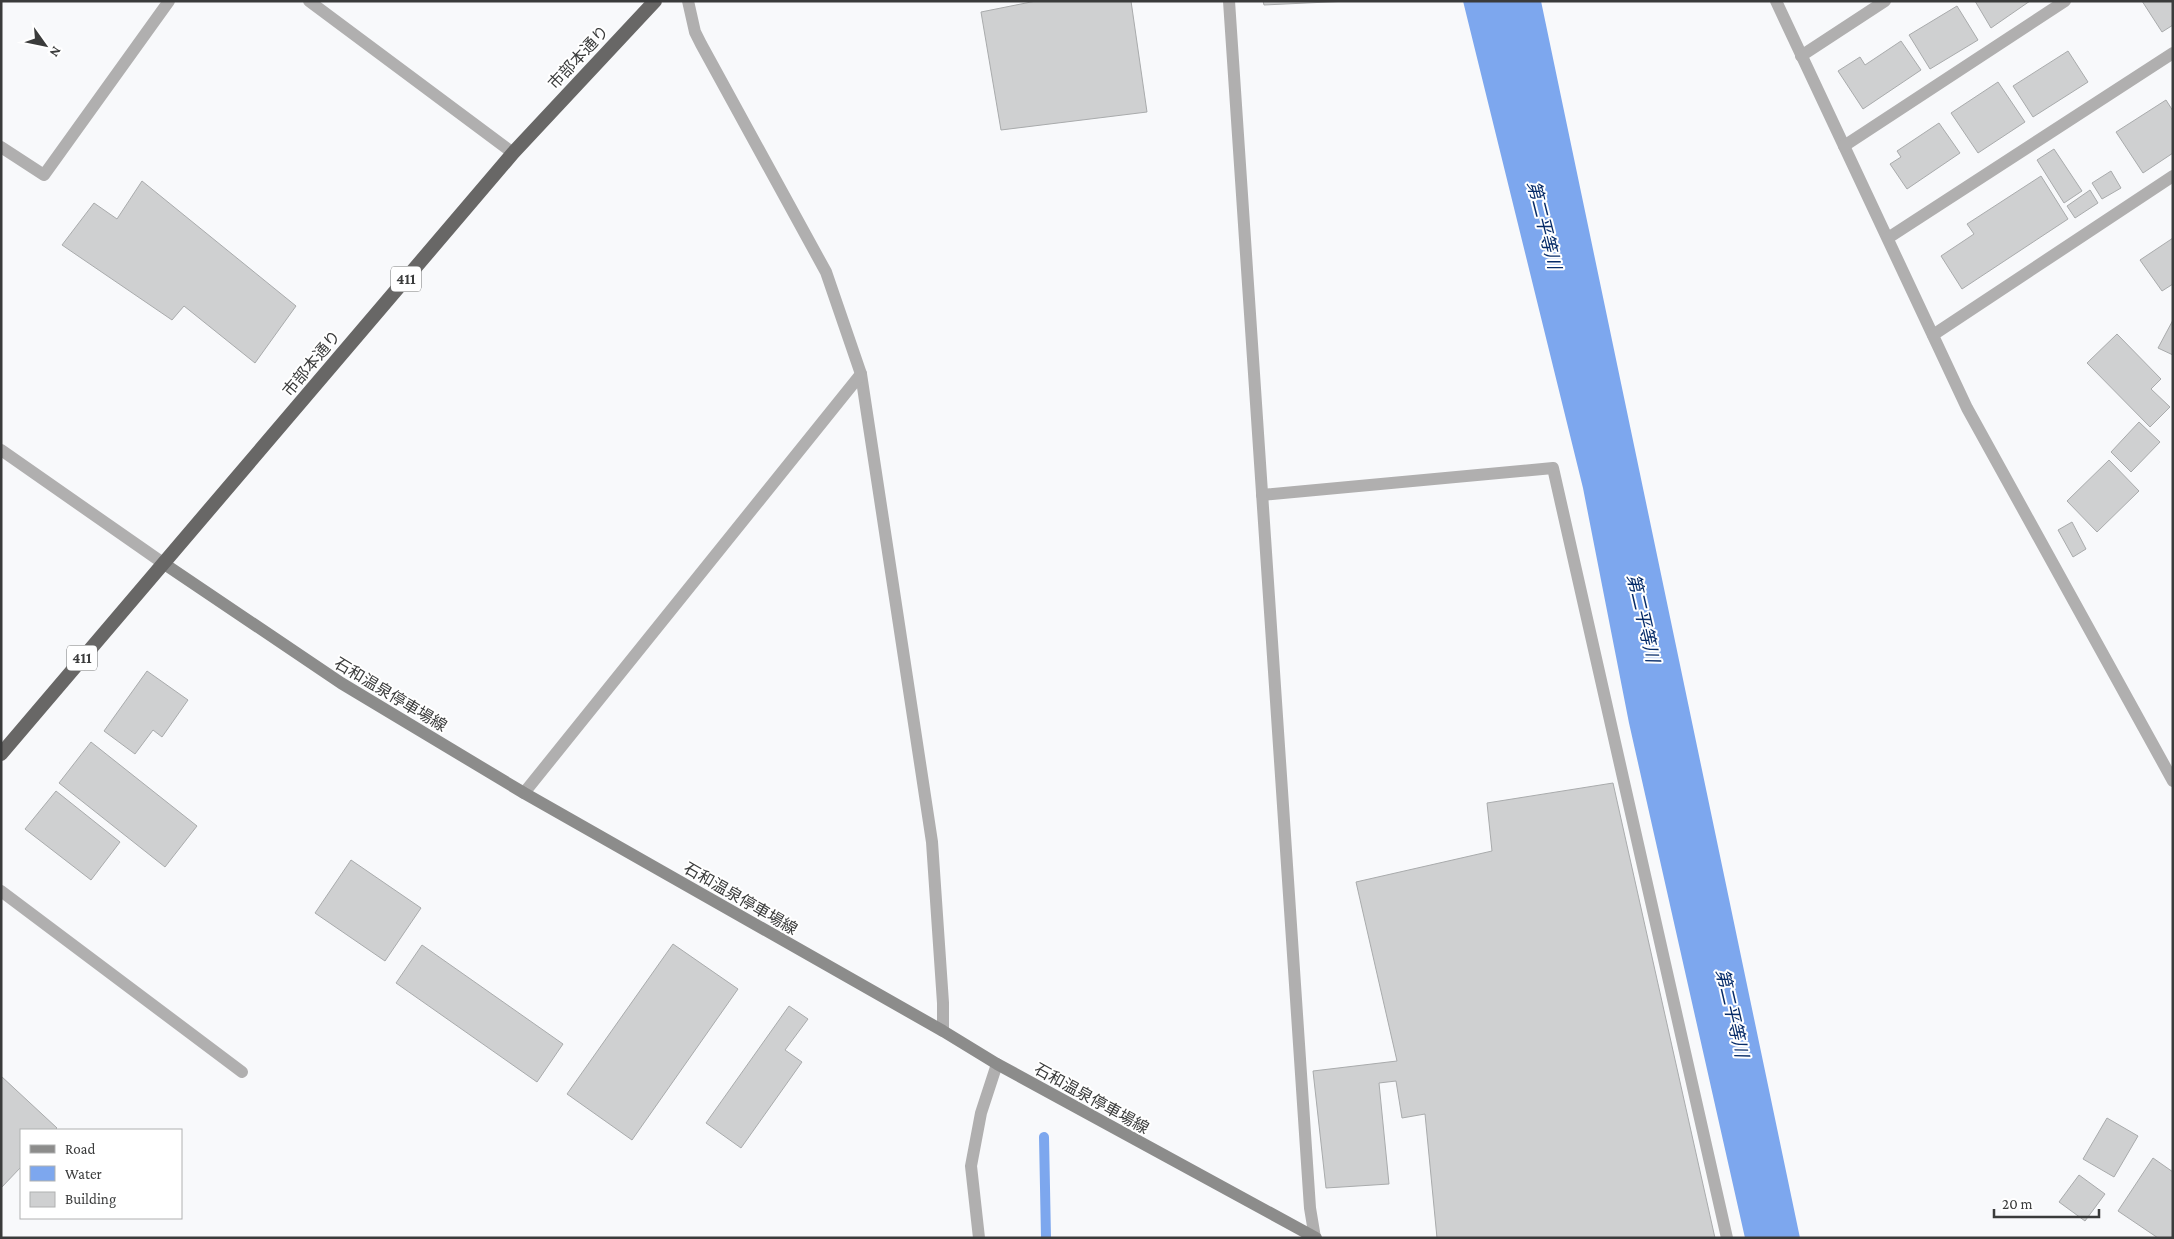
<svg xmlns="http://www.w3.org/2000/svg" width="2174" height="1239" viewBox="0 0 2174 1239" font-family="'Crimson Pro','Noto Sans JP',serif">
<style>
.water{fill:#7da7ee}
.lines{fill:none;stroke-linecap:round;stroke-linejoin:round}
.stream{stroke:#7da7ee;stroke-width:10}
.building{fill:#cfd0d1;stroke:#a9abac}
.service{stroke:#b0afaf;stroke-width:12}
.pedestrian{stroke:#b0afaf;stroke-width:12}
.minor{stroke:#b0afaf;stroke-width:12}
.tertiary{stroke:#b0afaf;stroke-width:12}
.secondary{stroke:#8c8c8b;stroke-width:12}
.trunk{stroke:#686766;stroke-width:14}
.labels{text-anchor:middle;stroke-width:4;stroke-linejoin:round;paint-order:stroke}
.shield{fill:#fff;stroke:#757676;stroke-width:1}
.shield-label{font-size:15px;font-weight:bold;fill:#3a3b3b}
.street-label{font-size:16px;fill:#3a3b3b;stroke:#fff}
.water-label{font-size:18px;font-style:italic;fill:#072c69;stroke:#fff}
</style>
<rect width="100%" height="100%" fill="#f8f9fb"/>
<!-- water -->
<path class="water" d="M1463,1H1541L1800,1238H1745L1629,723L1583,488Z"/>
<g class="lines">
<!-- stream -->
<path class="stream" d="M1044,1137L1046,1238"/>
</g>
<!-- building -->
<g class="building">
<path d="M1036,1H1131L1147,112L1001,130L981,12Z"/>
<path d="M1263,1H1349L1264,5Z"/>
<path d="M1975,1H2030L1991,28Z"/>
<path d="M2142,1H2173V25L2162,32Z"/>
<path d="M1957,6L1978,40L1930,69L1909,35Z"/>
<path d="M1901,41L1921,70L1863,109L1838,71L1860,57L1865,65Z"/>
<path d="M2068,51L2088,82L2033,117L2013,86Z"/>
<path d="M1998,82L2025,122L1978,153L1951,113Z"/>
<path d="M2166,100L2173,111V153L2143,173L2116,132Z"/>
<path d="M1939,123L1960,153L1907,189L1890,164L1901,157L1897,151Z"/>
<path d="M2054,149L2082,191L2064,203L2037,160Z"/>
<path d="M2111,171L2121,188L2102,199L2092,183Z"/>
<path d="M2041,176L2068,219L1962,289L1941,256L1974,234L1967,224Z"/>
<path d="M142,181L296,306L255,363L184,306L172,320L62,245L94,203L117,219Z"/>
<path d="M2090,190L2098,203L2075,218L2067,206Z"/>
<path d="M2173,238V284L2162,291L2140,260Z"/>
<path d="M2173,320V355L2158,348Z"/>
<path d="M2117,334L2161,379L2151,389L2170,407L2150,427L2087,363Z"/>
<path d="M2139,422L2160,442L2131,472L2111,452Z"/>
<path d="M2109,460L2139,491L2097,532L2067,501Z"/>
<path d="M2072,522L2086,549L2073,557L2058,530Z"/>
<path d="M147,671L188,700L162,737L153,730L135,754L104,731Z"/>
<path d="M91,742L197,826L165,867L59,783Z"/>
<path d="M1613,783L1715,1238H1437L1425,1114L1402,1118L1396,1081L1379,1083L1389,1184L1326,1188L1313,1071L1397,1061L1356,882L1492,851L1487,803Z"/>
<path d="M56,791L120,842L91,880L25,829Z"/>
<path d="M351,860L421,908L385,961L315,913Z"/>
<path d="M673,944L738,989L632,1140L567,1094Z"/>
<path d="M422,945L563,1044L537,1082L396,983Z"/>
<path d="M789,1006L808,1019L785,1050L802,1062L741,1148L706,1123Z"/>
<path d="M1,1076L57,1128L55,1130H21V1167L1,1188Z"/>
<path d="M2107,1118L2138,1136L2114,1177L2083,1159Z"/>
<path d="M2153,1158L2173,1172V1235L2171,1238H2158L2118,1211Z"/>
<path d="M2079,1175L2105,1194L2085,1221L2059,1202Z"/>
</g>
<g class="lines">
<!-- service -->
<g class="service">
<path d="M309,1L513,153"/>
<path d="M1262,495L1553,468L1727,1238"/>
</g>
<!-- pedestrian -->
<path class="pedestrian" d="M1,891L242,1072"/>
<!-- minor -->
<g class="minor">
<path d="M688,1L695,32L701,44L826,272L861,374L932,842L943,1003V1031"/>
<path d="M1229,1L1310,1208L1315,1238"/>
<path d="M1776,1L1967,408L2173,781"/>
<path d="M1801,56L1885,1"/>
<path d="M1844,146L2065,1"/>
<path d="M1,147L44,175L169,1"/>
<path d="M1888,238L2173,53"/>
<path d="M1933,335L2173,176"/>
<path d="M524,793L861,374"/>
<path d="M979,1238L971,1166L981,1113L997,1064"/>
</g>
<!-- tertiary -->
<path class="tertiary" d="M1,450L163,563"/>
<!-- secondary -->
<path class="secondary" d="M163,563L341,683L524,793L943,1031L997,1064L1316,1238"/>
<!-- trunk -->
<path class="trunk" d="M1,754L513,153L655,1"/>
</g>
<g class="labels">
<!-- shield labels -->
<g class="shield">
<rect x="391" y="266.5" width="30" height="25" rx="4"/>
<rect x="67" y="645.5" width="30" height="25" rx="4"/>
</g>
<g class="shield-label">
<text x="406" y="284">411</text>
<text x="82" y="663">411</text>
</g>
<!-- street labels -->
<g class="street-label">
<text transform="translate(578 57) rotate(-47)" y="6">市部本通り</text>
<text transform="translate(311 363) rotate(-50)" y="6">市部本通り</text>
<text transform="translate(391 694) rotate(31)" y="6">石和温泉停車場線</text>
<text transform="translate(741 898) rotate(30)" y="6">石和温泉停車場線</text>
<text transform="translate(1092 1098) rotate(29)" y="6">石和温泉停車場線</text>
</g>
<!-- water labels -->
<g class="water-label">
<text transform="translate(1544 225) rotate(76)" y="6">第二平等川</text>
<text transform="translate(1643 618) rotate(77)" y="6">第二平等川</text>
<text transform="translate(1732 1013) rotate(77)" y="6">第二平等川</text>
</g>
</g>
<!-- border -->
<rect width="2174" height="1239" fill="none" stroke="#3a3b3b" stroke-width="5"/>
<!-- legend -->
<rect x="20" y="1129" width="162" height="90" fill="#ffffff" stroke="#b0b1b1"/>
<rect x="30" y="1145" width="25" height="8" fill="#8c8c8b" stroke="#b0b1b1"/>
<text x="65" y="1154" font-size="15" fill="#3a3b3b">Road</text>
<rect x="30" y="1166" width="25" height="15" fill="#7da7ee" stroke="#b0b1b1"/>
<text x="65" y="1179" font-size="15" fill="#3a3b3b">Water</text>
<rect x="30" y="1192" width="25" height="15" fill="#cfd0d1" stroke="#b0b1b1"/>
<text x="65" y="1204" font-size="15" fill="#3a3b3b">Building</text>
<!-- north arrow -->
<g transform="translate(45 45) rotate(123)" stroke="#ffffff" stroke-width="4" paint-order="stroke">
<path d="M0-4L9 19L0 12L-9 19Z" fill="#3a3b3b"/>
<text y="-8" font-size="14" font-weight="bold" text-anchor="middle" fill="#3a3b3b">N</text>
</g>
<!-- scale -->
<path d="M1994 1209v8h105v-8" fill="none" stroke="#3a3b3b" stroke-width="2.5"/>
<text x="2002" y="1209" font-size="15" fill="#3a3b3b" stroke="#ffffff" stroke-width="4" paint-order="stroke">20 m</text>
</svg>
